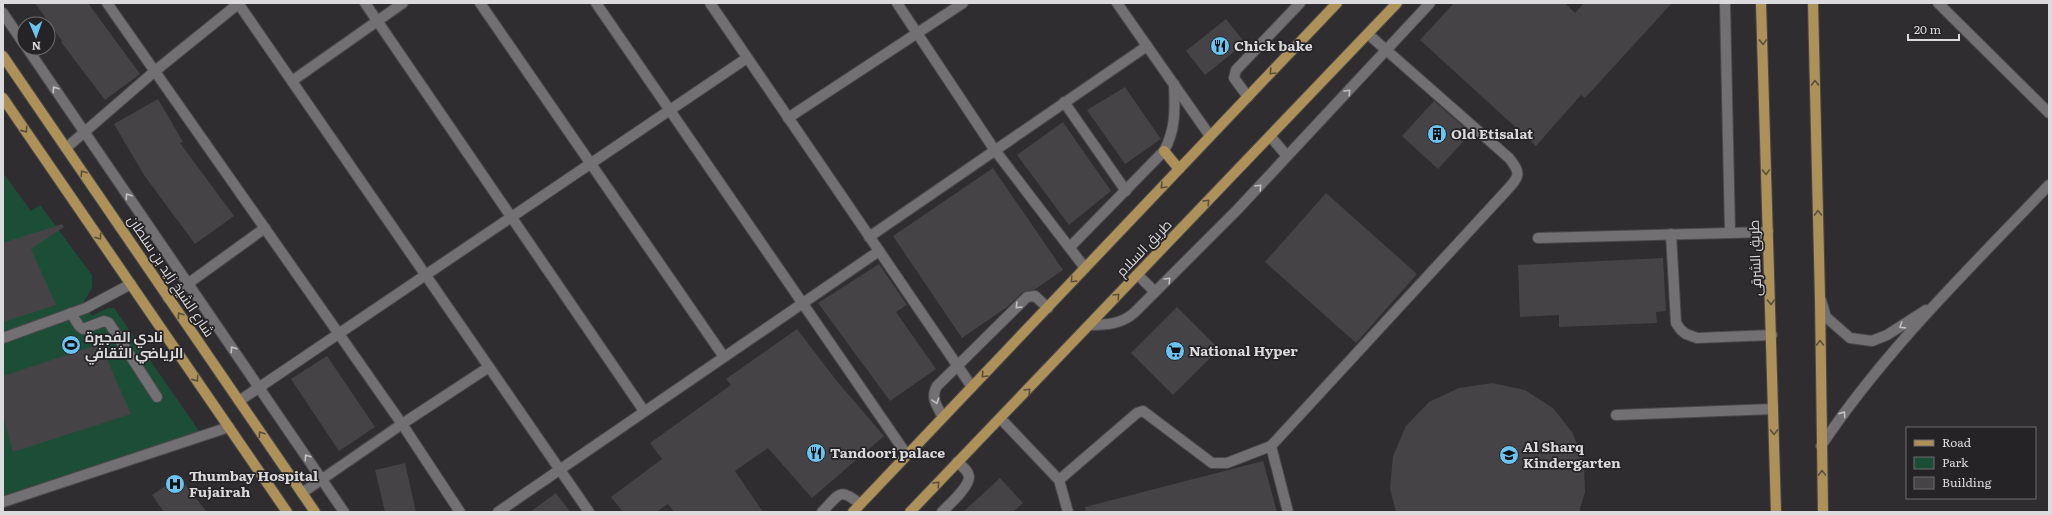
<svg xmlns="http://www.w3.org/2000/svg" width="2052" height="515" viewBox="0 0 2052 515" font-family="Literata,Cairo,serif">
<style>
.green{fill:#1c4e37}
.building{fill:#464346}
.lines{fill:none;stroke-linecap:round;stroke-linejoin:round}
.minor-casing{stroke:#4a484b;stroke-width:12}
.major-casing{stroke:#4a484b;stroke-width:12}
.minor{stroke:#737074;stroke-width:10}
.major{stroke:#ae9159;stroke-width:10}
.oneway{stroke:#5c4f3a}
.oneway2{stroke:#c1c0c2}
.labels{text-anchor:middle;stroke-width:3.5;stroke-linejoin:round;paint-order:stroke}
.poi-label{font-size:14px;font-weight:bold;fill:#dbdadc;stroke:#252326;text-anchor:start}
.street-label{font-size:14px;fill:#dbdadc;stroke:#252326}
</style>
<rect width="100%" height="100%" fill="#2f2d30"/>
<!-- green -->
<path class="green" d="M3,173L31,211L40,205L92,275V288L83,303L92,316L108,308H114L199,431L3,498Z"/>
<!-- building -->
<g class="building">
<path d="M35,3H88L140,74L105,100L61,42L62,41Z"/>
<path d="M1454,3H1565L1575,13L1584,3H1672L1585,98L1581,95L1536,146L1420,40Z"/>
<path d="M1226,19L1245,43L1205,75L1186,51Z"/>
<path d="M1125,87L1161,139L1125,164L1087,110Z"/>
<path d="M158,99L183,142L180,143L234,216L195,244L144,175L114,124Z"/>
<path d="M1434,101L1471,133L1438,169L1402,136Z"/>
<path d="M1063,122L1111,191L1069,225L1017,155Z"/>
<path d="M993,168L1063,270L1034,290L1023,292L1007,307L962,338L893,236Z"/>
<path d="M1326,193L1417,274L1356,343L1265,262Z"/>
<path d="M62,224L64,227L31,249L56,305L3,322V243Z"/>
<path d="M1663,258L1666,311L1656,312L1657,323L1559,327V315L1520,317L1518,265Z"/>
<path d="M879,264L907,305L896,312L936,369L890,401L818,303Z"/>
<path d="M1177,307L1219,349L1173,395L1131,353Z"/>
<path d="M797,329L836,380L884,436L812,498L768,448L735,471L763,512H674L668,504L656,512H623L611,497L662,459L650,443L731,385L726,379Z"/>
<path d="M100,344L131,414L13,452L3,415V376Z"/>
<path d="M327,356L375,427L339,451L291,379Z"/>
<path d="M1492,383L1525,390L1553,408L1572,432L1584,461L1585,492L1579,512H1396L1390,489L1393,456L1406,426L1429,402L1459,388Z"/>
<path d="M1263,461L1277,512H1086L1085,507Z"/>
<path d="M405,463L416,512H385L375,470Z"/>
<path d="M179,477L207,512H164L152,495Z"/>
<path d="M1000,478L1023,503L1013,512H963Z"/>
<path d="M556,493L570,512H530Z"/>
</g>
<g class="lines">
<!-- minor casing -->
<g class="minor-casing">
<g id="minor">
<path d="M107,3L402,424L460,512"/>
<path d="M238,3L589,512"/>
<path d="M365,3L644,411"/>
<path d="M480,3L724,357"/>
<path d="M596,3L907,455"/>
<path d="M710,3L972,387"/>
<path d="M897,3L994,149L1085,268"/>
<path d="M1117,3L1210,136"/>
<path d="M1725,3L1730,232"/>
<path d="M1938,3L2049,113"/>
<path d="M3,13L24,44"/>
<path d="M27,48L344,512"/>
<path d="M292,81L403,3"/>
<path d="M1248,97L1234,78L1236,70L1300,3"/>
<path d="M1064,102L1126,191"/>
<path d="M788,118L963,3"/>
<path d="M1270,136L1287,156"/>
<path d="M66,148L155,71L238,4"/>
<path d="M1671,234L1676,323L1681,330L1686,334L1697,338L1772,335"/>
<path d="M869,237L1147,46"/>
<path d="M1538,238L1768,232"/>
<path d="M1070,247L1164,151C1176,129 1175,109 1174,84"/>
<path d="M1138,275L1155,292"/>
<path d="M168,298L265,228"/>
<path d="M1821,300L1826,317L1850,338L1872,341L1887,335L1926,310"/>
<path d="M71,313L79,326L83,329L104,321L109,323L157,397"/>
<path d="M1090,325C1107,325 1121,324 1134,313L1237,210L1430,3"/>
<path d="M3,338L86,308L131,284"/>
<path d="M239,401L747,58"/>
<path d="M1616,415L1773,409"/>
<path d="M943,417C937,406 930,398 937,386L1027,297L1035,296L1048,308"/>
<path d="M1001,419L1059,480L1068,512"/>
<path d="M1821,446C1885,350 1970,268 2049,185"/>
<path d="M1059,480L1137,413L1143,411L1212,463H1227L1271,446"/>
<path d="M302,493L402,424L489,367"/>
<path d="M3,502L229,427"/>
<path d="M498,512L879,251"/>
<path d="M822,512C839,495 839,486 860,504"/>
<path d="M942,512C949,505 969,487 969,477C968,470 962,466 957,462"/>
<path d="M1288,512L1271,446L1507,190C1520,176 1521,173 1509,158L1368,34"/>
</g>
</g>
<!-- major casing -->
<g class="major-casing">
<g id="major">
<path d="M1761,3L1776,512"/>
<path d="M1813,3L1820,299L1823,512"/>
<path d="M3,56L315,512"/>
<path d="M3,98L287,512"/>
<path d="M1164,151L1179,169"/>
<path d="M853,512L1337,3"/>
<path d="M910,512L1397,3"/>
</g>
</g>
<!-- minor -->
<use href="#minor" class="minor"/>
<!-- major -->
<use href="#major" class="major"/>
</g>
<!-- one-way arrows -->
<defs><path id="oneway-chevron" d="M-2-3.5L2.5 0L-2 3.5" fill="none" stroke-width="1.6" stroke-linecap="round" stroke-linejoin="round"/></defs>
<g class="oneway">
<use href="#oneway-chevron" transform="translate(1763 42) rotate(88)"/>
<use href="#oneway-chevron" transform="translate(1272 72) rotate(134)"/>
<use href="#oneway-chevron" transform="translate(1815 83) rotate(-91)"/>
<use href="#oneway-chevron" transform="translate(25 130) rotate(55)"/>
<use href="#oneway-chevron" transform="translate(1766 172) rotate(88)"/>
<use href="#oneway-chevron" transform="translate(83 173) rotate(-124)"/>
<use href="#oneway-chevron" transform="translate(1163 186) rotate(134)"/>
<use href="#oneway-chevron" transform="translate(1207 202) rotate(-46)"/>
<use href="#oneway-chevron" transform="translate(1818 213) rotate(-91)"/>
<use href="#oneway-chevron" transform="translate(99 237) rotate(55)"/>
<use href="#oneway-chevron" transform="translate(1073 280) rotate(134)"/>
<use href="#oneway-chevron" transform="translate(1117 296) rotate(-46)"/>
<use href="#oneway-chevron" transform="translate(1771 302) rotate(88)"/>
<use href="#oneway-chevron" transform="translate(180 315) rotate(-124)"/>
<use href="#oneway-chevron" transform="translate(1820 343) rotate(-91)"/>
<use href="#oneway-chevron" transform="translate(984 375) rotate(134)"/>
<use href="#oneway-chevron" transform="translate(196 379) rotate(55)"/>
<use href="#oneway-chevron" transform="translate(1028 391) rotate(-46)"/>
<use href="#oneway-chevron" transform="translate(1774 432) rotate(89)"/>
<use href="#oneway-chevron" transform="translate(261 434) rotate(-124)"/>
<use href="#oneway-chevron" transform="translate(1822 473) rotate(-91)"/>
<use href="#oneway-chevron" transform="translate(937 484) rotate(-47)"/>
</g>
<g class="oneway2">
<use href="#oneway-chevron" transform="translate(55 89) rotate(-124)"/>
<use href="#oneway-chevron" transform="translate(1348 92) rotate(-47)"/>
<use href="#oneway-chevron" transform="translate(1259 187) rotate(-47)"/>
<use href="#oneway-chevron" transform="translate(128 196) rotate(-124)"/>
<use href="#oneway-chevron" transform="translate(1168 280) rotate(-45)"/>
<use href="#oneway-chevron" transform="translate(1018 306) rotate(135)"/>
<use href="#oneway-chevron" transform="translate(1902 326) rotate(148)"/>
<use href="#oneway-chevron" transform="translate(233 349) rotate(-124)"/>
<use href="#oneway-chevron" transform="translate(936 401) rotate(72)"/>
<use href="#oneway-chevron" transform="translate(1843 414) rotate(-55)"/>
<use href="#oneway-chevron" transform="translate(307 457) rotate(-124)"/>
</g>
<!-- icons -->
<defs>
<g id="restaurant-disc" transform="scale(1)"><circle r="9.5" fill="#6bc3f2" stroke="#252326"/><path d="M-5-6h1v4h1v-4h1v4h1v-4h1v5L-1.5 .5V6h-2V.5L-5-1ZM5-6V6H3V1.5H1.5Q1.5-4 5-6Z" fill="#111"/></g>
<g id="building-disc" transform="scale(1)"><circle r="9.5" fill="#6bc3f2" stroke="#252326"/><path d="M-4-6H4V6H1V3H-1V6H-4ZM-2.5-4.3h1.7v1.8h-1.7ZM.8-4.3h1.7v1.8H.8ZM-2.5-1h1.7V.8h-1.7ZM.8-1h1.7V.8H.8Z" fill="#111"/></g>
<g id="stadium-disc" transform="scale(1)"><circle r="9.5" fill="#6bc3f2" stroke="#252326"/><path d="M0-5a6.5 5 0 1 0 0 10a6.5 5 0 1 0 0-10ZM-3.5-1.8h7v3.6h-7Z" fill="#111"/></g>
<g id="supermarket-disc" transform="scale(1)"><circle r="9.5" fill="#6bc3f2" stroke="#252326"/><path d="M-6-5.5h2.5l.6 2H6L4.5 2H-2.5L-4.4-4H-6ZM-1.5 3.2a1.3 1.3 0 1 0 .1 0ZM3 3.2a1.3 1.3 0 1 0 .1 0Z" fill="#111"/></g>
<g id="school-disc" transform="scale(1)"><circle r="9.5" fill="#6bc3f2" stroke="#252326"/><path d="M0-5L7-2L0 1L-7-2ZM-4 1L0 2.5L4 1V4Q0 6-4 4Z" fill="#111"/></g>
<g id="hospital-disc" transform="scale(1)"><circle r="9.5" fill="#6bc3f2" stroke="#252326"/><path d="M-5-5h3v3.5h4V-5h3V5h-3V1.5h-4V5h-3Z" fill="#111"/></g>
</defs>
<g fill-rule="evenodd">
<use href="#restaurant-disc" x="1220" y="46"/>
<use href="#building-disc" x="1437" y="134"/>
<use href="#stadium-disc" x="71" y="345"/>
<use href="#supermarket-disc" x="1175" y="351"/>
<use href="#restaurant-disc" x="816" y="453"/>
<use href="#school-disc" x="1509" y="455"/>
<use href="#hospital-disc" x="175" y="484"/>
</g>
<g class="labels">
<!-- poi labels -->
<g class="poi-label">
<text x="1234" y="51">Chick bake</text>
<text x="1451" y="139">Old Etisalat</text>
<text x="85" y="342">نادي الفجيرة<tspan x="85" dy="16">الرياضي الثقافي</tspan></text>
<text x="1189" y="356">National Hyper</text>
<text x="1523" y="452">Al Sharq<tspan x="1523" dy="16">Kindergarten</tspan></text>
<text x="830" y="458">Tandoori palace</text>
<text x="189" y="481">Thumbay Hospital<tspan x="189" dy="16">Fujairah</tspan></text>
</g>
<!-- street labels -->
<g class="street-label">
<text transform="translate(1144 248) rotate(-46)" y="5">طريق السلام</text>
<text transform="translate(1755 258) rotate(-92)" y="5">طريق الشرقى</text>
<text transform="translate(171 276) rotate(56)" y="5">شارع الشيخ زايد بن سلطان</text>
</g>
</g>
<!-- border -->
<rect width="2052" height="515" fill="none" stroke="#dbdadc" stroke-width="8"/>
<!-- legend -->
<rect x="1906" y="427" width="130" height="72" fill="#252326" stroke="#6e6c6f"/>
<rect x="1914" y="440" width="20" height="6" fill="#ae9159" stroke="#6e6c6f"/>
<text x="1942" y="447" font-size="12" fill="#dbdadc">Road</text>
<rect x="1914" y="457" width="20" height="12" fill="#1c4e37" stroke="#6e6c6f"/>
<text x="1942" y="467" font-size="12" fill="#dbdadc">Park</text>
<rect x="1914" y="477" width="20" height="12" fill="#464346" stroke="#6e6c6f"/>
<text x="1942" y="487" font-size="12" fill="#dbdadc">Building</text>
<!-- north arrow -->
<g transform="translate(36 36) rotate(178)"><circle r="19" fill="#252326" stroke="#6e6c6f"/>
<path d="M0-3L7 15L0 10L-7 15Z" fill="#6bc3f2"/>
<text y="-6" font-size="11" font-weight="bold" text-anchor="middle" fill="#dbdadc">N</text>
</g>
<!-- scale -->
<path d="M1908 34v6h51v-6" fill="none" stroke="#dbdadc" stroke-width="2"/>
<text x="1914" y="34" font-size="12" fill="#dbdadc" stroke="#252326" stroke-width="3" paint-order="stroke">20 m</text>
</svg>
